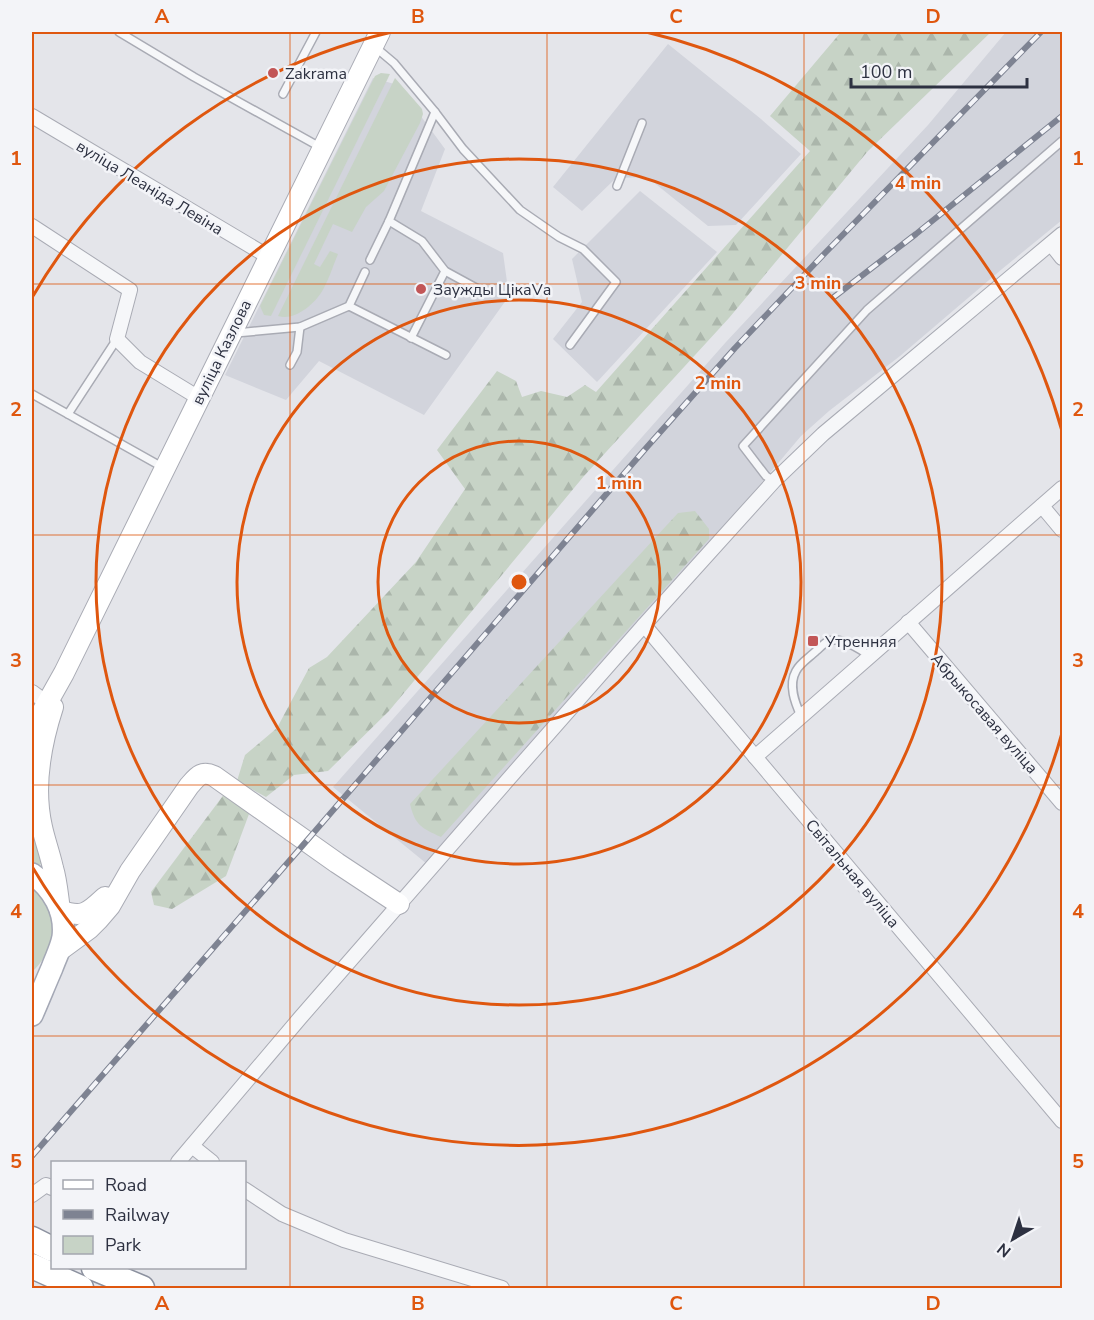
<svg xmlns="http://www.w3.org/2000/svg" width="1094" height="1320" viewBox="0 0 1094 1320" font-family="'Nunito Sans',sans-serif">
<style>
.built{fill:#d2d4dc}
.green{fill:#c7d3c6}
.forest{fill:url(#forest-firs)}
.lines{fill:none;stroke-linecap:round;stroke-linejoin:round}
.lane-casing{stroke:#a9abb4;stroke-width:10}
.street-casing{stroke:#a9abb4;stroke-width:16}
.secondary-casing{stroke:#a9abb4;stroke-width:22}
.primary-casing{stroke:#a4a8b5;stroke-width:24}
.highway-casing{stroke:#8c919f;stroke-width:27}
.lane{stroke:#f6f7f9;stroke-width:7}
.street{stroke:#f6f7f9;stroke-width:14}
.secondary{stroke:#fff;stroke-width:20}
.primary{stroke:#fff;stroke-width:21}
.highway{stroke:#fff;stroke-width:24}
.rail-casing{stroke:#7e8392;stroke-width:6}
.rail{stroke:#f3f4f8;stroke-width:4;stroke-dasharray:11;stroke-linecap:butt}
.grid{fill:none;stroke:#df570f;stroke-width:1.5;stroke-opacity:0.55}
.ring{fill:none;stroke:#df570f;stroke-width:3}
.poi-dot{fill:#c25657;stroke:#f3f4f8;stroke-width:2}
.labels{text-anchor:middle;stroke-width:5;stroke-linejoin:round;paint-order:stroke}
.poi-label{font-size:16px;fill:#2d3141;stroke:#f3f4f8;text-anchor:start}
.street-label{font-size:16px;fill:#2d3141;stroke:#f3f4f8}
.centre{fill:#df570f;stroke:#f3f4f8;stroke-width:3}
.ring-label{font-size:18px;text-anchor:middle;font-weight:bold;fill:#df570f;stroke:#f3f4f8;stroke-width:5;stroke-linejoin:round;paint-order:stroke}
.neatline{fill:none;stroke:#df570f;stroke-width:2}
.grid-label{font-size:20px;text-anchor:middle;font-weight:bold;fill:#df570f}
</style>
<defs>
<pattern id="forest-firs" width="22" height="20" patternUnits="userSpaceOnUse" patternTransform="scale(1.5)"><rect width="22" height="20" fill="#c7d3c6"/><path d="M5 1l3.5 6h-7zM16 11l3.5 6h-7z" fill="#abb6ab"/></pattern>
</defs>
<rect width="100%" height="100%" fill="#e4e5ea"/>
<!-- built -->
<g class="built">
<path d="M1006,32H1062V220L1002,269L900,356L829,411L801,436L726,525L427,864L333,787L726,342L928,125Z"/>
<path d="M668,44L761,119L801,154L736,225L708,226L647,177L616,178L582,211L553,187Z"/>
<path d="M373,78L398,85L445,149L421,211L503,253L509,296L424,415L319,361L286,400L225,375Z"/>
<path d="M640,191L717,252L597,382L553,339L582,302L572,259Z"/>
</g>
<!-- green -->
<g class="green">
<path d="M381,73L390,74L271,316L264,315L260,306L375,76Z"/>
<path d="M395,78L422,109L423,114L420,123L384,191L366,207L352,232L333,224L314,264L320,267L330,251L338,254C333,266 328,282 321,293C312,306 294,321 278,316Z"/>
<path d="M32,830L42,863L39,865L32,862Z"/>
<path d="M32,886C36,891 41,895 44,900C60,925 52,954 32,972Z"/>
</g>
<!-- forest -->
<g class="forest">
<path d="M841,32H991L868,151L729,318L584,476L389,711L328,771L294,775L266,797L237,781L245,755L277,728L309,668L327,657L416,562L465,489L437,450L497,371L516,381L522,397L541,391L567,397L585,385L596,392L810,151L770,116Z"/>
<path d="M695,511L709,529V539L441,837C421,828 415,825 410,804L678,513Z"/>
<path d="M225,793L249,814L226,876L172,909L154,905L151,892Z"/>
</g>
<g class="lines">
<!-- lane casing -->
<g class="lane-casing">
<g id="lane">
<path d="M119,32L194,77L320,147"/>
<path d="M375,47L394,63L435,112L463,149L520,210L559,237L583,249L616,282L570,345"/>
<path d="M283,94L316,32"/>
<path d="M617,186L642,123"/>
<path d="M389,221L422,241L445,271L478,289"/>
<path d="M370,260L389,221L435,112"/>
<path d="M349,306L446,355"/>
<path d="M236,333L300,327L349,306L365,272"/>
<path d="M411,338L445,271"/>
<path d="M290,365L297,352L300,327"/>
<path d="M32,394L164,468"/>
<path d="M68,414L117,339"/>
<path d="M774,481L766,476L743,446L867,310L1062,141"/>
<path d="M801,716C795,703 788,685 796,671C800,663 810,657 816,651C822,646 827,639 836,640C848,641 860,649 870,656"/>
</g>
</g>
<!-- street casing -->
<g class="street-casing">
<g id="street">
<path d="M32,116L269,257"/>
<path d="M32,226L130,290L117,339L140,362L199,398"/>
<path d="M1051,244L1062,258"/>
<path d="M1042,506L1062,530"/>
<path d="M908,622L1062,803"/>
<path d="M644,625L1062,1121"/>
<path d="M32,692L47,703"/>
<path d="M755,757L1062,488"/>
<path d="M192,1146L212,1162"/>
<path d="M178,1162L300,1018L505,783L644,625L774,481L823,434L1062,234"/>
<path d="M244,1189L282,1214L344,1240L502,1288"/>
<path d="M32,1195L46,1185L52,1188"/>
</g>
</g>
<!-- secondary casing -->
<g class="secondary-casing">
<g id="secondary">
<path d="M53,707C41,744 33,788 42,827C45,841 50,854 53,868C57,881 58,896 60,910C83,919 89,912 105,897"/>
<path d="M32,730L64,673L380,32"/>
<path d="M59,951L89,929L98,920L110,906L130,871L189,786C197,777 201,770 214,776L337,863L399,904"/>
</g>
</g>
<!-- primary casing -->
<g class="primary-casing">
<path id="primary" d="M32,874C53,888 66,912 63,937C61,948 56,957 52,968C45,984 39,999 32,1015"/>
</g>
<!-- highway casing -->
<g class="highway-casing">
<g id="highway">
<path d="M32,1239L52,1249"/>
<path d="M32,1266L81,1288"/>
<path d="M94,1268L142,1288"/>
</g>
</g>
<!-- lane -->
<use href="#lane" class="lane"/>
<!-- street -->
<use href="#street" class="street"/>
<!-- secondary -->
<use href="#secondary" class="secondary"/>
<!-- primary -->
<use href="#primary" class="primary"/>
<!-- highway -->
<use href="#highway" class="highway"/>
<!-- rail casing -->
<g class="rail-casing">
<g id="rail">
<path d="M834,297L916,234L1062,116"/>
<path d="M32,1156L297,852L647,447L735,348L825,253L1041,32"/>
</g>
</g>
<!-- rail -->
<use href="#rail" class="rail"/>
</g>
<!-- grid -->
<path class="grid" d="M290,32V1288M547,32V1288M804,32V1288M32,284H1062M32,535H1062M32,785H1062M32,1036H1062"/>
<!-- distance rings -->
<g class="ring">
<circle cx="519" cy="582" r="141"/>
<circle cx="519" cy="582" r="282"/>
<circle cx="519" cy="582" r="423"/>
<path d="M1062 733A564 564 0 0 1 33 868M33 296A564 564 0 0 1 392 32M646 32A564 564 0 0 1 1062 431"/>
</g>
<!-- markers -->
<g class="poi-dot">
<circle cx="273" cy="73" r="6"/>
<circle cx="421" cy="289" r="6"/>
<rect x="807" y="635" width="12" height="12" rx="3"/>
</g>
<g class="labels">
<!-- poi labels -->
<g class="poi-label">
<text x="285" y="79">Zakrama</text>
<text x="433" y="295">Заужды ЦікаVа</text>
<text x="825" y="647">Утренняя</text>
</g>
<!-- street labels -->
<g class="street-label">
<text transform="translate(150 187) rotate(31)" y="6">вуліца Леаніда Левіна</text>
<text transform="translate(221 352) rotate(-64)" y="6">вуліца Казлова</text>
<text transform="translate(985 713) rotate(49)" y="6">Абрыкосавая вуліца</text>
<text transform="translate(853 873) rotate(50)" y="6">Світальная вуліца</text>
</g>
</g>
<circle cx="519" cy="582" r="9" class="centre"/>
<g class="ring-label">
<text x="918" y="189">4 min</text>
<text x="818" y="289">3 min</text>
<text x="718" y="389">2 min</text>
<text x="619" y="489">1 min</text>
</g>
<!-- border -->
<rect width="1094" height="1320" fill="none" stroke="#f3f4f8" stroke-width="66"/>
<!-- legend -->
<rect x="51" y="1161" width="195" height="108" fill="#f3f4f8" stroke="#a4a6af" stroke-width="1.5"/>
<rect x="63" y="1180" width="30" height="9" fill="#ffffff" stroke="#a4a6af" stroke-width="1.5"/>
<text x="105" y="1191" font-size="18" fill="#2d3141">Road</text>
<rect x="63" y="1210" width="30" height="9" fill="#7e8392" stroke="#a4a6af" stroke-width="1.5"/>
<text x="105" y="1221" font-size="18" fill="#2d3141">Railway</text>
<rect x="63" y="1236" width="30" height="18" fill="#c7d3c6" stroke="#a4a6af" stroke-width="1.5"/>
<text x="105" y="1251" font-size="18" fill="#2d3141">Park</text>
<!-- north arrow -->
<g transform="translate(1013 1239) rotate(219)" stroke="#f3f4f8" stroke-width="4.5" paint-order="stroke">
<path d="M0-4.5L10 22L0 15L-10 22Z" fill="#2d3141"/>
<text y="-9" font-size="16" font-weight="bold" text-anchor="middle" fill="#2d3141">N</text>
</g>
<!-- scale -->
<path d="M851 78v9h176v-9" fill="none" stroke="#2d3141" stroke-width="3"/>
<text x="860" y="78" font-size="18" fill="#2d3141" stroke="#f3f4f8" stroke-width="4.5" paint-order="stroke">100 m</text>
<rect x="33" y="33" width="1028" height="1254" class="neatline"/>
<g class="grid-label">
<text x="162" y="23">A</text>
<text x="418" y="23">B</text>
<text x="676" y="23">C</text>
<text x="933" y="23">D</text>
<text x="16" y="165">1</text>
<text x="1078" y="165">1</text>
<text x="16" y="416">2</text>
<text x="1078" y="416">2</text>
<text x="16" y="667">3</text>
<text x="1078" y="667">3</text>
<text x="16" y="918">4</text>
<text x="1078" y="918">4</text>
<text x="16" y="1168">5</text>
<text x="1078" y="1168">5</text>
<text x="162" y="1310">A</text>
<text x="418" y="1310">B</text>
<text x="676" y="1310">C</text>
<text x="933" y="1310">D</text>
</g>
</svg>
